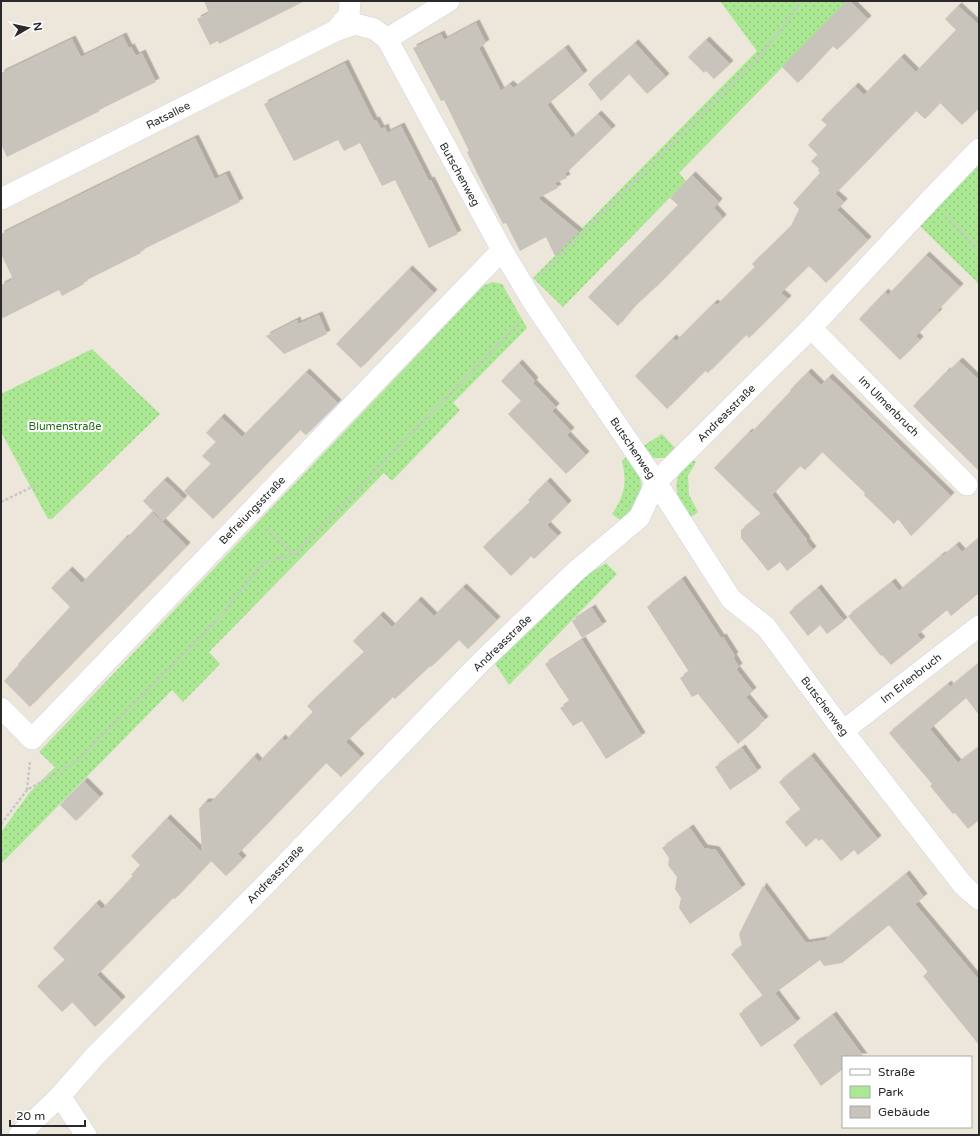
<svg xmlns="http://www.w3.org/2000/svg" width="980" height="1136" viewBox="0 0 980 1136" font-family="'Varela Round',sans-serif">
<style>
.green{fill:url(#green-dots)}
.building{fill:#c8c3bb;filter:url(#shadow)}
.lines{fill:none;stroke-linecap:round;stroke-linejoin:round}
.minor-casing{stroke:#d0d3e4;stroke-width:22}
.path{stroke:#c8c8c8;stroke-width:2.5;stroke-dasharray:3 2;stroke-linecap:butt}
.minor{stroke:#fff;stroke-width:21}
.labels{text-anchor:middle;stroke-width:4;stroke-linejoin:round;paint-order:stroke}
.street-label{font-size:11px;fill:#2a2a2a;stroke:#fff}
.park-label{font-size:11px;fill:#216c15;stroke:#fff}
</style>
<defs>
<pattern id="green-dots" width="8" height="8" patternUnits="userSpaceOnUse"><rect width="8" height="8" fill="#abe893"/><path d="M2 2h.1M6 6h.1" fill="none" stroke="#93c77f" stroke-width="1.8" stroke-linecap="round"/></pattern>
<filter id="shadow"><feDropShadow dx="3.5" dy="-3.5" stdDeviation="0" flood-color="#0004"/></filter>
</defs>
<rect width="100%" height="100%" fill="#ede6db"/>
<!-- green -->
<g class="green">
<path d="M720,1H847L679,173L686,181L563,307L533,278L757,51Z"/>
<path d="M979,162V284L918,224Z"/>
<path d="M493,282L502,284L527,328L453,403L460,410L392,481L384,473L209,652L220,664L183,702L172,690L1,864V832L30,792L55,767L39,752L484,285Z"/>
<path d="M92,349L160,414L52,519H48L1,432V394Z"/>
<path d="M662,434L677,450L667,458H653L643,446Z"/>
<path d="M626,457C631,464 637,471 640,478C646,497 631,509 620,520L612,514C625,495 627,483 622,461Z"/>
<path d="M692,459L696,462L688,476L689,495L698,512L691,517C681,503 670,489 681,471C684,467 689,463 692,459Z"/>
<path d="M606,563L617,574L509,685L494,662L577,581Z"/>
</g>
<!-- building -->
<g class="building">
<path d="M204,1H305L219,44L218,41L210,45L197,19L209,13Z"/>
<path d="M847,1H850L868,19L837,50L833,46L798,83L782,67Z"/>
<path d="M958,6L979,25V108L962,125L940,103L925,119L916,111L835,194L844,202L837,210L868,240L826,283L809,266L781,293L788,299L749,338L746,335L708,373L705,371L667,409L635,376L673,338L676,341L714,303L717,305L755,267L752,264L791,226L799,209L793,203L820,173L818,170L819,169L811,161L818,155L808,145L827,125L821,120L855,86L864,95L901,57L916,72L956,30L945,19Z"/>
<path d="M476,23L486,43L479,48L501,91L510,84L514,88L565,48L584,74L547,105L572,138L598,114L612,129L565,174L567,178L555,183L558,188L538,198L579,232L555,256L546,237L520,251L506,223L503,224L478,175L467,152L469,151L444,100L441,101L413,48L441,34L444,40Z"/>
<path d="M123,36L129,48L131,47L136,56L142,53L156,82L99,110L100,111L7,157L1,144V73L72,39L81,57Z"/>
<path d="M706,40L730,64L714,79L706,71L704,73L688,57Z"/>
<path d="M635,43L666,77L647,94L629,74L601,101L588,84Z"/>
<path d="M345,63L374,121L376,120L381,129L385,127L387,133L401,126L429,181L431,180L458,234L429,248L395,180L382,186L360,143L344,151L338,140L294,161L264,104Z"/>
<path d="M195,138L215,179L226,174L240,202L140,251L141,253L83,282L84,284L62,296L59,290L1,319V285L13,279L1,254V234Z"/>
<path d="M692,175L719,202L714,208L723,218L658,285L633,308L618,326L588,297L678,205L670,198Z"/>
<path d="M926,255L960,287L937,311L939,312L916,336L920,340L900,360L859,319L885,292L888,295Z"/>
<path d="M409,269L434,293L361,368L336,344Z"/>
<path d="M319,315L327,334L284,354L266,336L297,320L298,324Z"/>
<path d="M959,361L979,380V471L913,406L947,371L948,372Z"/>
<path d="M519,363L535,381L533,383L556,407L552,411L571,431L567,435L586,455L566,474L508,414L521,401L501,381Z"/>
<path d="M306,372L338,403L306,435L300,430L213,519L184,491L211,464L202,456L216,442L206,433L221,417L242,437Z"/>
<path d="M808,372L821,385L829,377L951,496L911,536L898,519L894,524L864,495L865,493L822,452L805,470L800,466L772,495L807,540L806,541L813,550L787,571L780,562L768,571L741,538V530L761,514L714,468L749,432L751,433L791,391L790,390Z"/>
<path d="M164,480L184,499L163,521L143,501Z"/>
<path d="M547,481L568,504L547,525L558,536L534,559L531,556L511,576L483,547L530,502L528,500Z"/>
<path d="M152,512L187,546L30,707L4,681L19,665L18,664L70,607L51,588L69,570L82,583L125,538L126,539Z"/>
<path d="M979,538V593L951,616L947,610L917,635L922,640L891,665L882,655L881,656L848,616L892,582L899,591L942,555L943,556L956,545L962,552Z"/>
<path d="M682,579L721,638L723,637L735,656L733,657L739,667L736,669L753,691L746,697L765,720L756,727L757,728L738,744L698,694L692,697L680,678L689,672L647,607Z"/>
<path d="M463,587L497,620L468,649L459,640L431,667L430,666L395,699L393,697L346,742L361,757L341,777L326,763L238,854L243,859L226,876L202,852L199,809L205,802H211L254,756L259,762L282,738L285,741L313,712L307,706L364,652L353,641L380,615L392,627L418,600L434,616Z"/>
<path d="M818,588L844,621L827,634L820,625L808,636L789,612Z"/>
<path d="M592,608L603,625L582,638L572,621Z"/>
<path d="M582,640L642,736L606,759L582,721L573,726L560,708L570,702L545,664Z"/>
<path d="M979,663V715L966,698L930,729L958,763L979,747V820L968,829L955,813L953,814L930,786L932,784L889,733L948,684L950,687Z"/>
<path d="M742,748L758,771L730,790L715,767Z"/>
<path d="M811,756L878,839L858,855L854,850L841,861L822,839L819,841L816,838L806,847L785,822L801,810L779,782Z"/>
<path d="M84,781L100,797L76,821L60,805Z"/>
<path d="M167,818L211,861L175,899L173,898L97,975L122,1000L95,1027L72,1002L62,1012L37,986L65,960L53,948L96,903L102,909L133,876L131,875L140,865L131,856Z"/>
<path d="M690,828L704,848L716,850L742,888L690,924L679,908L681,898L675,889L677,877L668,865L669,858L662,848Z"/>
<path d="M906,874L924,897L915,904L979,980V1045L923,976L928,972L889,925L842,963L824,966L820,960L775,993L797,1022L761,1047L739,1014L763,996L731,954L742,946L739,934L763,886L806,943L825,940Z"/>
<path d="M833,1015L864,1057H843V1069L821,1086L793,1045Z"/>
</g>
<g class="lines">
<!-- minor casing -->
<g class="minor-casing">
<g id="minor">
<path d="M335,31L349,15L350,1"/>
<path d="M387,39L449,1"/>
<path d="M1,199L335,31L355,24L374,29L387,39L502,250L533,302L656,482L731,599L766,627L843,731L963,885L979,899"/>
<path d="M811,328L967,485"/>
<path d="M1,708L32,739L502,250"/>
<path d="M843,731L979,626"/>
<path d="M60,1096L86,1135"/>
<path d="M19,1135L60,1096L95,1056L269,881L481,662L576,571L639,518L656,482L811,328L930,200L979,149"/>
</g>
</g>
<!-- path -->
<g class="path">
<path d="M946,216L979,250"/>
<path d="M542,274L758,59L802,1"/>
<path d="M1,502L36,485"/>
<path d="M267,529L294,554"/>
<path d="M27,790L30,761"/>
<path d="M1,824L27,790L77,761L213,625L264,562L295,554L519,323"/>
</g>
<!-- minor -->
<use href="#minor" class="minor"/>
</g>
<g class="labels">
<!-- street labels -->
<g class="street-label">
<text transform="translate(168 115) rotate(-27)" y="4">Ratsallee</text>
<text transform="translate(460 174) rotate(61)" y="4">Butschenweg</text>
<text transform="translate(889 406) rotate(45)" y="4">Im Ulmenbruch</text>
<text transform="translate(726 413) rotate(-45)" y="4">Andreasstraße</text>
<text transform="translate(633 448) rotate(56)" y="4">Butschenweg</text>
<text transform="translate(252 510) rotate(-46)" y="4">Befreiungsstraße</text>
<text transform="translate(502 643) rotate(-44)" y="4">Andreasstraße</text>
<text transform="translate(911 678) rotate(-38)" y="4">Im Erlenbruch</text>
<text transform="translate(825 706) rotate(53)" y="4">Butschenweg</text>
<text transform="translate(275 874) rotate(-46)" y="4">Andreasstraße</text>
</g>
<!-- park labels -->
<g class="park-label">
<text x="65" y="430">Blumenstraße</text>
</g>
</g>
<!-- border -->
<rect width="980" height="1136" fill="none" stroke="#2a2a2a" stroke-width="4"/>
<!-- legend -->
<rect x="842" y="1056" width="130" height="72" fill="#ffffff" stroke="#aaaaaa"/>
<rect x="850" y="1069" width="20" height="6" fill="#ffffff" stroke="#aaaaaa"/>
<text x="878" y="1076" font-size="12" fill="#2a2a2a">Straße</text>
<rect x="850" y="1086" width="20" height="12" fill="#abe893" stroke="#aaaaaa"/>
<text x="878" y="1096" font-size="12" fill="#2a2a2a">Park</text>
<rect x="850" y="1106" width="20" height="12" fill="#c8c3bb" stroke="#aaaaaa"/>
<text x="878" y="1116" font-size="12" fill="#2a2a2a">Gebäude</text>
<!-- north arrow -->
<g transform="translate(28 28) rotate(81)" stroke="#ffffff" stroke-width="3" paint-order="stroke">
<path d="M0-3L7 15L0 10L-7 15Z" fill="#2a2a2a"/>
<text y="-6" font-size="11" font-weight="bold" text-anchor="middle" fill="#2a2a2a">N</text>
</g>
<!-- scale -->
<path d="M10 1120v6h75v-6" fill="none" stroke="#2a2a2a" stroke-width="2"/>
<text x="16" y="1120" font-size="12" fill="#2a2a2a" stroke="#ffffff" stroke-width="3" paint-order="stroke">20 m</text>
</svg>
